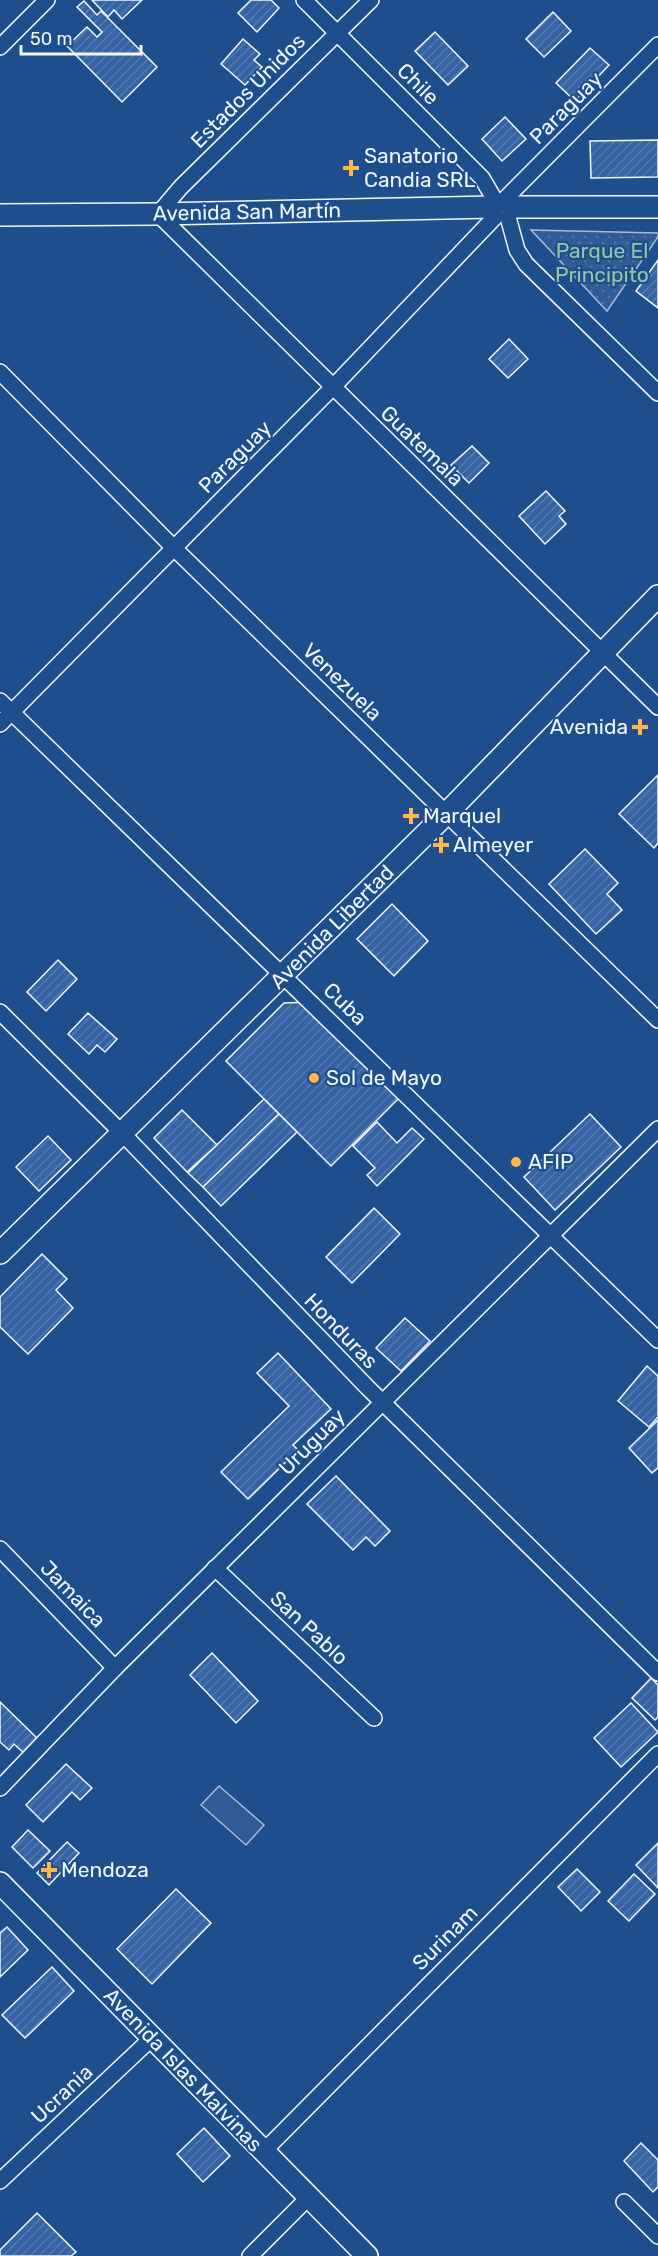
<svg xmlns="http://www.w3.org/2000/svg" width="658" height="2256" viewBox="0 0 658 2256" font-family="Rubik,sans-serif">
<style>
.park{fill:url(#park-dots);stroke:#a8bbd7;stroke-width:1.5}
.built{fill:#305b95;stroke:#a8bbd7;stroke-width:1.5}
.building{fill:url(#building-hatch);stroke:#f2f6ff;stroke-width:1.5}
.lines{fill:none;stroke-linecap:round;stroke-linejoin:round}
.minor-casing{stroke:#f2f6ff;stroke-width:18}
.secondary-casing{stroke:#f2f6ff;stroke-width:24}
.minor{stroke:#1f4e8c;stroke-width:15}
.secondary{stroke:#1f4e8c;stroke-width:21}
.poi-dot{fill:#ffb74d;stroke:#1f4e8c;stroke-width:2}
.labels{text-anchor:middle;stroke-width:4.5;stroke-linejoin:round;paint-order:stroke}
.street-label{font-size:21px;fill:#f2f6ff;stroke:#1f4e8c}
.poi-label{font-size:21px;fill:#f2f6ff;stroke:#1f4e8c;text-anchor:start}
.park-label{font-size:21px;fill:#97c8a6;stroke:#1f4e8c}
</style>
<defs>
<pattern id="park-dots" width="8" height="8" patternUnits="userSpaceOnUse" patternTransform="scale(1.5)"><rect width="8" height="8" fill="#305b95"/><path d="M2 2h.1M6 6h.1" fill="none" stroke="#4e73a5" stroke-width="1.8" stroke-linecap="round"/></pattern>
<pattern id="building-hatch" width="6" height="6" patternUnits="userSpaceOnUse" patternTransform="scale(1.5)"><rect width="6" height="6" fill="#3563a3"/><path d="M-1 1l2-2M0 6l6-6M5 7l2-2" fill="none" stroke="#537ab1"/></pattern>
</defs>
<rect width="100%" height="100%" fill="#1f4e8c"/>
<!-- park -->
<path class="park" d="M531,230L658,233V237L607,311Z"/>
<!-- built -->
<path class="built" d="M219,1786L264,1825L246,1845L201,1805Z"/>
<!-- building -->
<g class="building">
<path d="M92,0H142L122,19L114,10L108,17Z"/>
<path d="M251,0H271L279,8L257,32L238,13Z"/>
<path d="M84,1L97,15L101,11L157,67L122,102L67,46L87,27L97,37L102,32L77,7Z"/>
<path d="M553,12L571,31L544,57L526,39Z"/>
<path d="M435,32L468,66L448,85L415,51Z"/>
<path d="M243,39L260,54L254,60L262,67L245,85L221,64Z"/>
<path d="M590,48L609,65L575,101L556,83Z"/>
<path d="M505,117L526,139L502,161L482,139Z"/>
<path d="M658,140V177L591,178L590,141Z"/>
<path d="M658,260V308L636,291Z"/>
<path d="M509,339L528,359L508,378L489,359Z"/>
<path d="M472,446L489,463L469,483L451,465Z"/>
<path d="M546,491L565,511L559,516L566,524L545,544L519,516Z"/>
<path d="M658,775V843L654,848L619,814Z"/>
<path d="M585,849L618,883L607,894L622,910L596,934L549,884Z"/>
<path d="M392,904L428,941L394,976L357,939Z"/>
<path d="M58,960L77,979L46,1011L27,992Z"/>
<path d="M310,1002L402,1095L331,1166L226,1061L284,1003Z"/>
<path d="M88,1013L117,1039L105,1052L97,1045L89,1054L68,1034Z"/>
<path d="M264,1099L279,1114L203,1187L188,1173Z"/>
<path d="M182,1110L217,1145L187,1172L154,1138Z"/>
<path d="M279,1114L297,1132L221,1206L203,1187Z"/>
<path d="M590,1114L621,1147L555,1210L524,1177Z"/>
<path d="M377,1122L397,1143L412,1128L424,1139L377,1186L367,1175L375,1168L353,1146Z"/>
<path d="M48,1136L71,1160L39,1191L16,1167Z"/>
<path d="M374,1208L400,1234L352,1283L326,1257Z"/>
<path d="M42,1254L67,1279L56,1290L73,1308L28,1354L0,1327V1297Z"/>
<path d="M405,1318L430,1341L401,1371L376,1348Z"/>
<path d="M278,1353L331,1409L293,1445L298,1450L248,1499L221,1472L289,1406L257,1373Z"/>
<path d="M647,1366L658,1376V1417L649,1427L618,1401Z"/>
<path d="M658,1420V1468L652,1473L629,1448Z"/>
<path d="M336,1476L390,1531L375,1546L366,1537L353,1550L307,1504Z"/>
<path d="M212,1653L258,1701L236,1723L190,1675Z"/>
<path d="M651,1678L658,1685V1717L655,1720L632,1698Z"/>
<path d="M0,1702L39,1740L25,1754L14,1744L9,1750L0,1742Z"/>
<path d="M631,1703L658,1732L621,1767L594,1738Z"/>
<path d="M66,1764L92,1788L80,1800L72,1792L43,1822L26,1805Z"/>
<path d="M28,1830L50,1851L33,1868L12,1847Z"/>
<path d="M67,1842L79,1853L49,1885L37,1873Z"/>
<path d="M658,1843V1888L636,1865Z"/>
<path d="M577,1869L600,1892L581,1911L558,1887Z"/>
<path d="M634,1874L655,1894L629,1921L608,1901Z"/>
<path d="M176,1889L211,1923L152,1984L117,1949Z"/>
<path d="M7,1927L28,1950L0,1977V1933Z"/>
<path d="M52,1967L74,1991L25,2038L2,2015Z"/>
<path d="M204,2128L230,2156L203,2182L177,2154Z"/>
<path d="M641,2143L658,2160V2187L653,2192L624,2161Z"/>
<path d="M37,2213L76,2252L71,2256H0V2250Z"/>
</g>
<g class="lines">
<!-- minor casing -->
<g class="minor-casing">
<g id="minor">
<path d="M304,0L482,178L496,202"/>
<path d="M371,0L181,187L158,214L658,707"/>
<path d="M0,47L47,0"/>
<path d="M504,200L658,45"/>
<path d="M508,217L517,250L526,264L658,393"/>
<path d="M0,372L174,548L658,1020"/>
<path d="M0,701L658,1340"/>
<path d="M0,724L332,388L496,216"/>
<path d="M0,1012L123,1134L368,1388L658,1673"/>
<path d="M0,1549L115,1668"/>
<path d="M215,1568L374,1718"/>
<path d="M0,1788L115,1668L658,1129"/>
<path d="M263,2152L658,1754"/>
<path d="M0,2181L153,2037"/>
<path d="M624,2202L658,2236"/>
<path d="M250,2256L308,2198"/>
</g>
</g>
<!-- secondary casing -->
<g class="secondary-casing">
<g id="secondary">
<path d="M512,207H658"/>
<path d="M0,215L158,214L493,207"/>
<path d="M0,1253L447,813L658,596"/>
<path d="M0,1883L367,2256"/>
</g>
</g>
<!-- minor -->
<use href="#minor" class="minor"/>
<!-- secondary -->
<use href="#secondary" class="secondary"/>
</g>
<!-- markers -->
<g class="poi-dot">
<path d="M348 159h6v6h6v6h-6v6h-6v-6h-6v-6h6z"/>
<path d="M637 718h6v6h6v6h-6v6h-6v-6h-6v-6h6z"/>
<path d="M408 807h6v6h6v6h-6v6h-6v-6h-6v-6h6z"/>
<path d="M438 836h6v6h6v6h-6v6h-6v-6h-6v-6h6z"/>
<circle cx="314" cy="1078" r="6"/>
<circle cx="516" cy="1162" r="6"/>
<path d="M46 1861h6v6h6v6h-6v6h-6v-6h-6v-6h6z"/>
</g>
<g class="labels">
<!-- street labels -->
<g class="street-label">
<text transform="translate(418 84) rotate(45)" y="7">Chile</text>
<text transform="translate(248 91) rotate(-45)" y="7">Estados Unidos</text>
<text transform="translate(566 108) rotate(-45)" y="7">Paraguay</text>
<text transform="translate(247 212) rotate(-1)" y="7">Avenida San Martín</text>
<text transform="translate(422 446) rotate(44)" y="7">Guatemala</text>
<text transform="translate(235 457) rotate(-45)" y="7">Paraguay</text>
<text transform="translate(342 682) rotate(44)" y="7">Venezuela</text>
<text transform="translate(332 927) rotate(-45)" y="7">Avenida Libertad</text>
<text transform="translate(345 1004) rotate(44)" y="7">Cuba</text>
<text transform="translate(341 1331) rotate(46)" y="7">Honduras</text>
<text transform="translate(312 1442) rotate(-45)" y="7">Uruguay</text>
<text transform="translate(73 1594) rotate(46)" y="7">Jamaica</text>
<text transform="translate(309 1628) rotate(43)" y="7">San Pablo</text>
<text transform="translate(445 1938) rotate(-45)" y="7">Surinam</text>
<text transform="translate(183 2070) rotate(46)" y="7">Avenida Islas Malvinas</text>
<text transform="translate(62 2094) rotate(-43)" y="7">Ucrania</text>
</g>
<!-- poi labels -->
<g class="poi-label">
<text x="364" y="163">Sanatorio<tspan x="364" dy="24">Candia SRL</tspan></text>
<text x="628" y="734" text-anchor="end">Avenida</text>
<text x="423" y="823">Marquel</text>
<text x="453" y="852">Almeyer</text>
<text x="326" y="1085">Sol de Mayo</text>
<text x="528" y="1169">AFIP</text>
<text x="61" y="1877">Mendoza</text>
</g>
<!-- park labels -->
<g class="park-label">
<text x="602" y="258">Parque El<tspan x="602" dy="24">Principito</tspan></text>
</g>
</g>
<!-- scale -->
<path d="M21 45v9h120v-9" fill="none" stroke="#f2f6ff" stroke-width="3"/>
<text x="30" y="45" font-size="18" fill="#f2f6ff" stroke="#1f4e8c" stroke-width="4.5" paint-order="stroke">50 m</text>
</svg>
